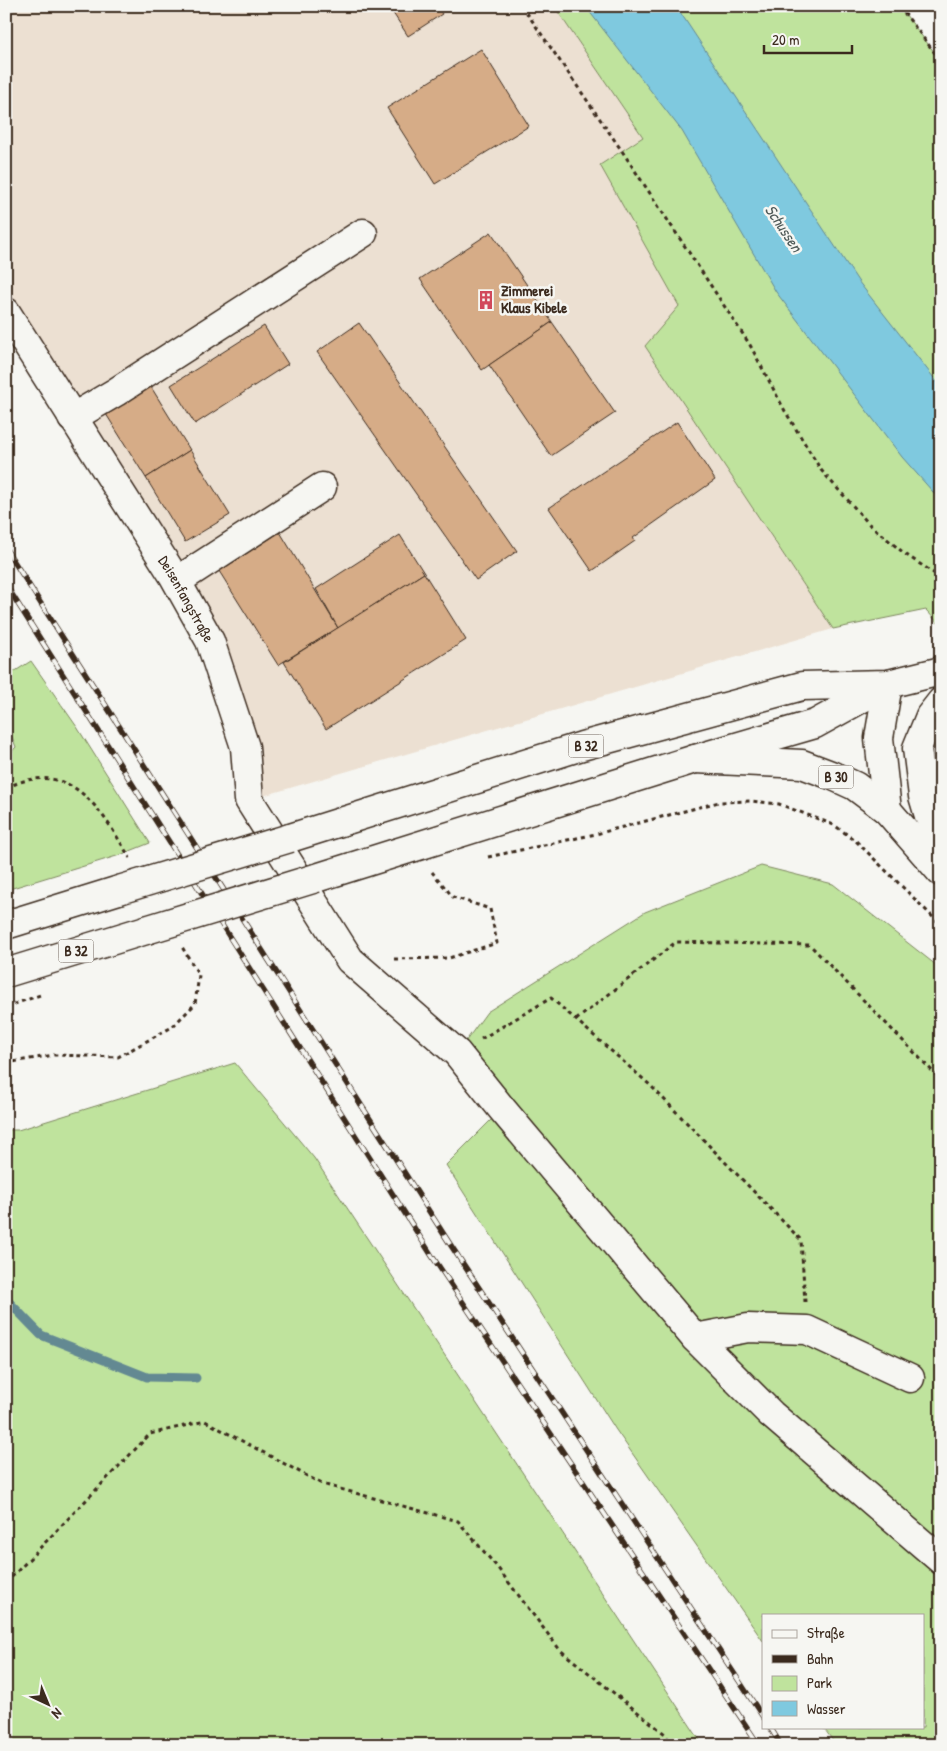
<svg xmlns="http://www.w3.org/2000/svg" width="947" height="1751" viewBox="0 0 947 1751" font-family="'Patrick Hand',sans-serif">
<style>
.built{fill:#ece0d2}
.green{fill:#bfe39d;stroke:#7d865e}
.water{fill:#7fc9df;stroke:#648992}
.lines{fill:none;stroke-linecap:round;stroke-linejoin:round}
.stream{stroke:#648992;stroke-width:9}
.building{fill:#d6ac87;stroke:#3b2a1e}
.minor-casing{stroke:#3b2a1e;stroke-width:31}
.major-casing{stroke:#3b2a1e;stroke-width:31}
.highway-casing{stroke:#3b2a1e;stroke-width:31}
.path{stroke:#3b2a1e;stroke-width:3;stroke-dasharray:4 4;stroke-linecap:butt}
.minor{stroke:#f6f6f2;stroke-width:28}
.major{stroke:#f6f6f2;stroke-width:28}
.highway{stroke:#f6f6f2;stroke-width:28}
.rail-casing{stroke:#3b2a1e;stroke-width:5.5}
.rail{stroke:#f6f6f2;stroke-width:4;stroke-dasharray:11;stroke-linecap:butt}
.major-bridge-casing{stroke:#3b2a1e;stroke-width:31;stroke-linecap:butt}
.major-bridge{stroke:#f6f6f2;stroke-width:28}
.labels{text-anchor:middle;stroke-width:5;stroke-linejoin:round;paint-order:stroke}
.shield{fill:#f6f6f2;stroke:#73675e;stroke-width:1}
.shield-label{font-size:14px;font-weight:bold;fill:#3b2a1e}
.poi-label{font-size:15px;font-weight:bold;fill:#3b2a1e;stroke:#f6f6f2;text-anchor:start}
.street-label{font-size:15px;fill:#3b2a1e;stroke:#f6f6f2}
.water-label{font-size:16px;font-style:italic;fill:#4f5a58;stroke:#f6f6f2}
</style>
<rect width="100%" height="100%" fill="#f6f6f2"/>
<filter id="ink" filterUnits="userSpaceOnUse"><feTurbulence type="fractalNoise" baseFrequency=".02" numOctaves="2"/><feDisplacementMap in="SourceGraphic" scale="10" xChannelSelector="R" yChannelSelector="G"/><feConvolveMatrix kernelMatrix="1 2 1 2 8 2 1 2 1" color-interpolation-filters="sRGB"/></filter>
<g filter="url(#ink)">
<!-- built -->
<path class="built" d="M6,6H554L643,137L600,165L679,306L645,346L833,629L249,800L210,641L6,312Z"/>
<!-- green -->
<g class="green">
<path d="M554,6H899L941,61V626L926,610L833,629L645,346L679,306L600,165L643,137Z"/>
<path d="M31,661L77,727L150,843L120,855L6,890V758L16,747L6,722V677Z"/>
<path d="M761,866L833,884L941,969V1745H836L823,1727H923V1615H763V1641L616,1430L446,1165L502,1109L457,1053L487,1012L645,912Z"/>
<path d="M235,1063L314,1158L703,1745H6V1130H18Z"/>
</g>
<!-- water -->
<path class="water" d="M585,6H676L858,281L941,387V501L902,457L776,292L682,131Z"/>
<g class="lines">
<!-- stream -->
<path class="stream" d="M6,1299L41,1335L147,1377L196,1378"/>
</g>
<!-- building -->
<g class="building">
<path d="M390,6H437L442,14L408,36L389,7Z"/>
<path d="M481,49L529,126L435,184L387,108Z"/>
<path d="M491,232L552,322L482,370L420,279Z"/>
<path d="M552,322L615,413L551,456L489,365Z"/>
<path d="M359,323L517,551L476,580L317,352Z"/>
<path d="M264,326L288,364L195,424L171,385Z"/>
<path d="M151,387L190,450L146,478L106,414Z"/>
<path d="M677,422L715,480L633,538L635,541L592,571L549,508Z"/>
<path d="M190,450L230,515L185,542L146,478Z"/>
<path d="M280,532L338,628L278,665L219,571Z"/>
<path d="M400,535L424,573L338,628L316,589Z"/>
<path d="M424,573L466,640L326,729L284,662Z"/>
</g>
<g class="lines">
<!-- minor casing -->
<g class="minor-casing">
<g id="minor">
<path id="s1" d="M6,312L173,575L210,641L245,747L249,800L350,960L457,1053L502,1109L695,1338L771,1414L941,1560"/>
<path d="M72,418L116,392L363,233"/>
<path d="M177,581L322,487"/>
<path d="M695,1338L748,1328L807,1330L910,1378"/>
</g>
</g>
<!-- major casing -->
<g class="major-casing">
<g id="major">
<path d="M290,838L582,746L802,686L888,684L941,671"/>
<path d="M316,878L695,759L815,724L884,686"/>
<path d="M6,925L119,890"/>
<path d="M6,973L146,930"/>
</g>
</g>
<!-- highway casing -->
<g class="highway-casing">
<g id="highway">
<path d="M941,702L930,716L917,748L923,796L929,816L941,838"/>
<path d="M695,759L802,764L831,775L855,786L887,810L941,872"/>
<path d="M887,810L879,738L888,684"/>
</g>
</g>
<!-- path -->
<g class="path">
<path d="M522,6L622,151L750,345L785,411L821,470L869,524L905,554L941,578"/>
<path d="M899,6L941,61"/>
<path d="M6,788C71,756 101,810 130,858"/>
<path d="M488,857L596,834L719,802L751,801L779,804L834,825L856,841L941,925"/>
<path d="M394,959L449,958L497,943L490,909L453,897L432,872"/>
<path d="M6,1007L43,994"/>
<path d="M576,1020L676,942L810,945L941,1080"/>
<path d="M481,1039L551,998L650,1085L801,1240L805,1302"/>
<path d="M6,1063L54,1055L118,1057L172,1027L195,1004L199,975L182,947"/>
<path d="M6,1583L150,1434L205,1421L322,1484L458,1521L497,1567L560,1650L665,1734L672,1745"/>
</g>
<!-- minor -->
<use href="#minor" class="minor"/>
<!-- major -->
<use href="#major" class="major"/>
<!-- highway -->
<use href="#highway" class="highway"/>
<!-- rail casing -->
<g class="rail-casing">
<g id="rail">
<path d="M6,549L450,1244L763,1717"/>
<path d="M6,585L432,1256L759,1745"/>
<path d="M770,1727L781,1745"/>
</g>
</g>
<!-- rail -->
<use href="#rail" class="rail"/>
<!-- major-bridge casing -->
<g class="major-bridge-casing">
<g id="major-bridge">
<path d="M119,890L290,838"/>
<path d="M146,930L316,878"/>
</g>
</g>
<!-- major-bridge -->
<use href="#major-bridge" class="major-bridge"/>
</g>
</g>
<!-- icons -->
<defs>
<g id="building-bare" transform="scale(1.5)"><path d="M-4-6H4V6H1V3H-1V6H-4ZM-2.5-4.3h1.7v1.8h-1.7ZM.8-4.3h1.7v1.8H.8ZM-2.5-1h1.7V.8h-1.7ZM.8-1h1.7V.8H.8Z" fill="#d1495b" stroke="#f6f6f2" stroke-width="2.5" paint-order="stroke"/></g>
</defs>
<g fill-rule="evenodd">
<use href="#building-bare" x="486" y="300"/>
</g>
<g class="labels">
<!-- shield labels -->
<g class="shield">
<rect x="568.5" y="734.5" width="35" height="23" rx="4"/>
<rect x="818.5" y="765.5" width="35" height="23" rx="4"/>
<rect x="58.5" y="939.5" width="35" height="23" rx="4"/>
</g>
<g class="shield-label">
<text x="586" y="751">B 32</text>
<text x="836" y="782">B 30</text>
<text x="76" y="956">B 32</text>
</g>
<!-- poi labels -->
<g class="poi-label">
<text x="501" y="296">Zimmerei<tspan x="501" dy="17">Klaus Kibele</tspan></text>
</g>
<!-- street labels -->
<g class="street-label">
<text dy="5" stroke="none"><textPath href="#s1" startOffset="339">Deisenfangstraße</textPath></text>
</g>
<!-- water labels -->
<g class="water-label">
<text transform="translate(784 228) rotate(56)" y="6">Schussen</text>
</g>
</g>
<!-- margin -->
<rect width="947" height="1751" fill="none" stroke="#f6f6f2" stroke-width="25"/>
<rect x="12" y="12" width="922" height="1726" fill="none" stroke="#3b2a1e" stroke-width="2" filter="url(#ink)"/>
<!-- legend -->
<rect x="762" y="1614" width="162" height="115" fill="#f6f6f2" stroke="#aba49d"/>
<rect x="772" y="1630" width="25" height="8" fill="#f6f6f2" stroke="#aba49d"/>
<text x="807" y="1638" font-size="15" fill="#3b2a1e">Straße</text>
<rect x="772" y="1655" width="25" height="8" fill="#3b2a1e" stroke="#aba49d"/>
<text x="807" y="1664" font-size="15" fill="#3b2a1e">Bahn</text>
<rect x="772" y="1676" width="25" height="15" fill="#bfe39d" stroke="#aba49d"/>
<text x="807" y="1688" font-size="15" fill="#3b2a1e">Park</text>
<rect x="772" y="1701" width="25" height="15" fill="#7fc9df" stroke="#aba49d"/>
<text x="807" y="1714" font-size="15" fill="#3b2a1e">Wasser</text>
<!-- north arrow -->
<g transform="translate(48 1704) rotate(136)" stroke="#f6f6f2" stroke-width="4" paint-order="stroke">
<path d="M0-4L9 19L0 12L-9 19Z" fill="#3b2a1e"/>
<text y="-8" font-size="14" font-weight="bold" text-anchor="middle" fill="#3b2a1e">N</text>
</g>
<!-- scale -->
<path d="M764 45v8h88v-8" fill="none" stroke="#3b2a1e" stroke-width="2.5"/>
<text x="772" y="45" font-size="15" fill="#3b2a1e" stroke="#f6f6f2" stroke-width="4" paint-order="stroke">20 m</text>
</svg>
